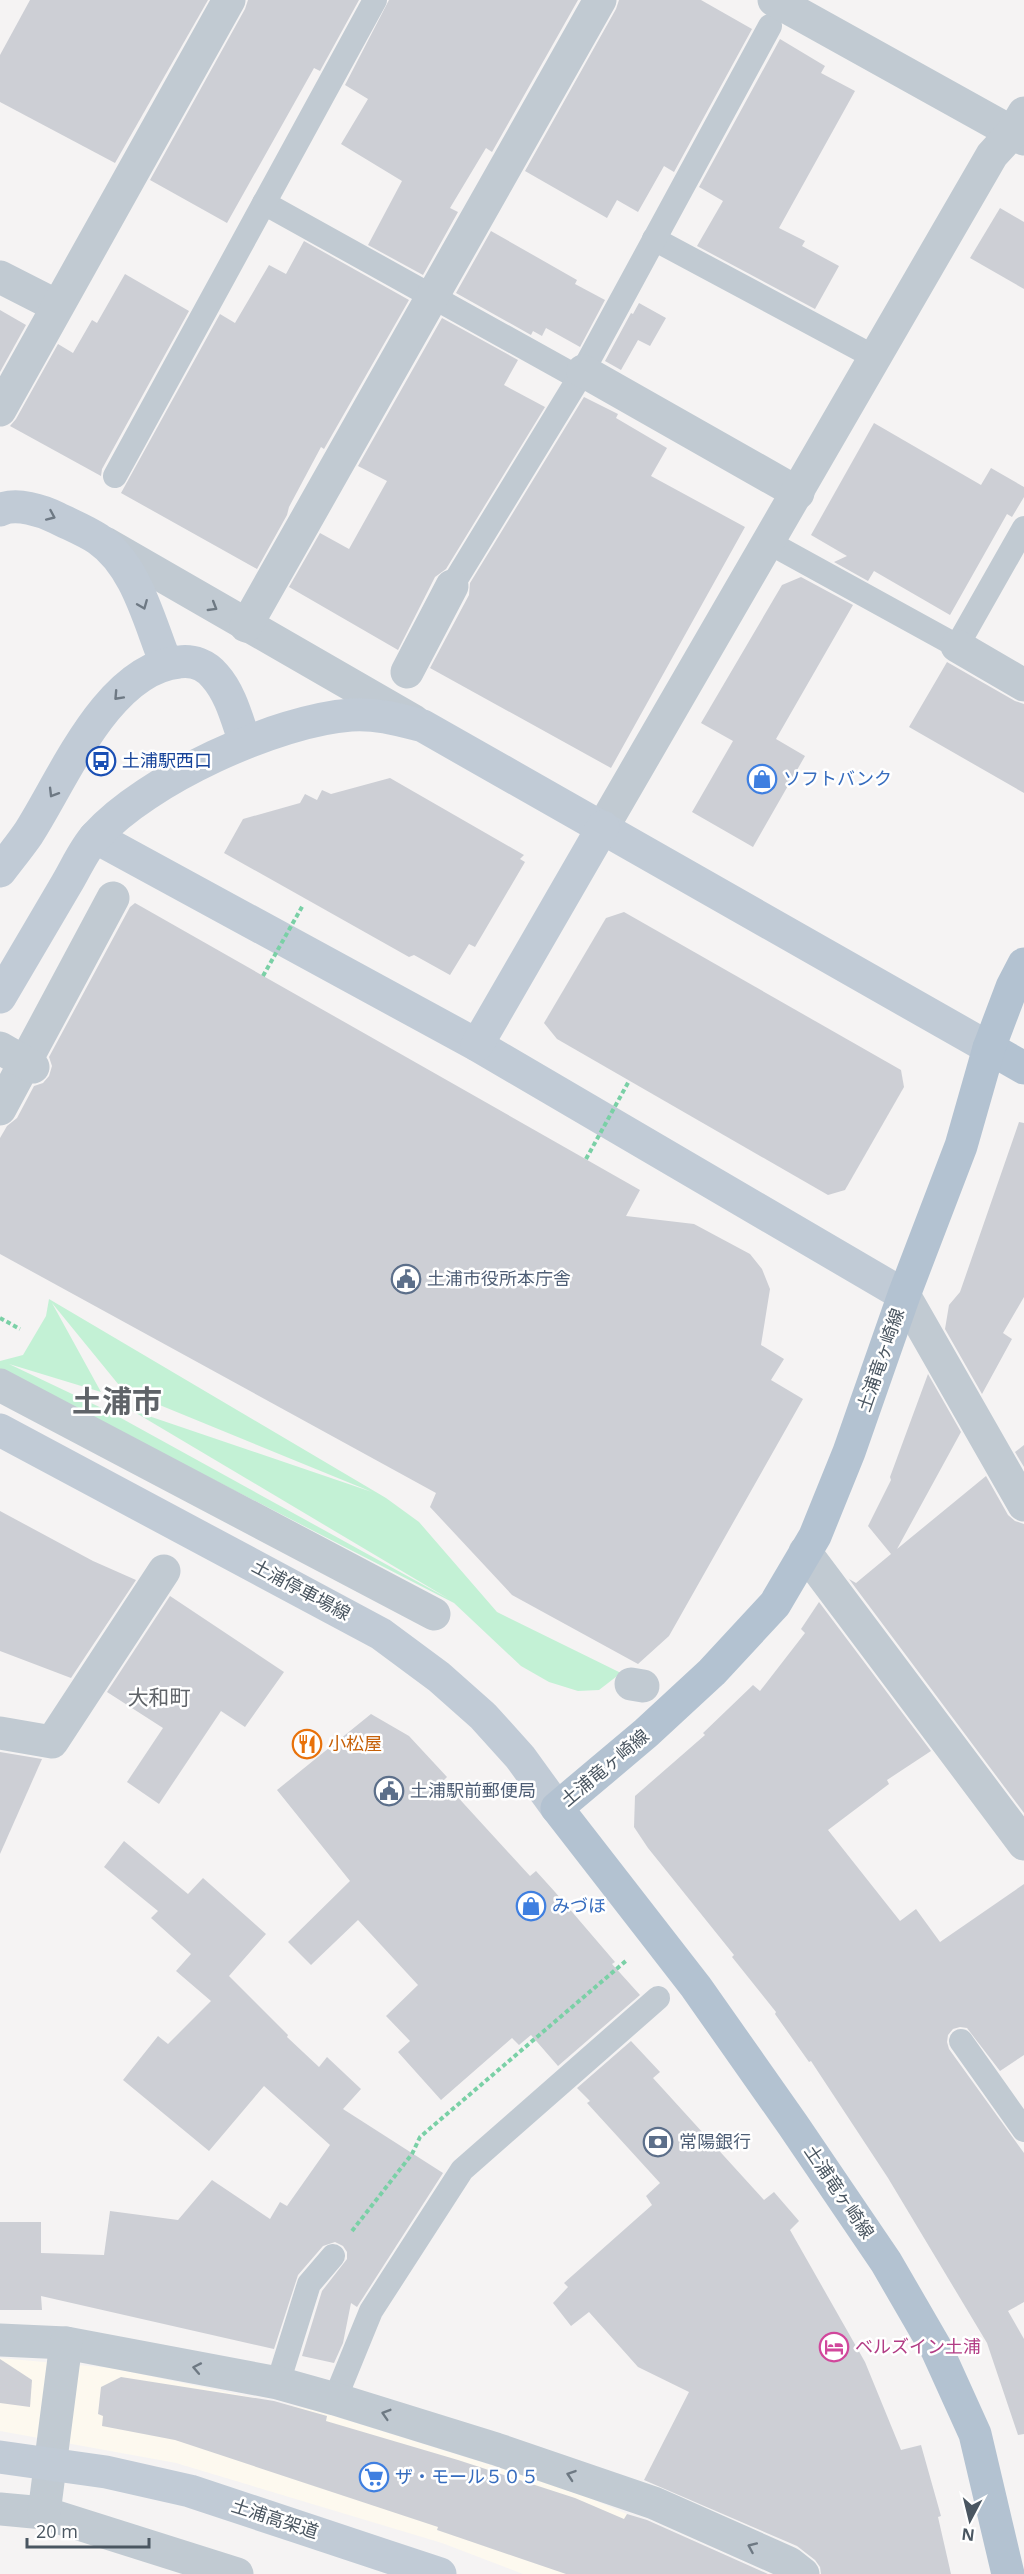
<svg xmlns="http://www.w3.org/2000/svg" width="1024" height="2574" viewBox="0 0 1024 2574" font-family="'Open Sans','Noto Sans JP',sans-serif">
<style>
.commercial{fill:#fdf9ef}
.green{fill:#c3f1d5;fill-rule:evenodd}
.building{fill:#cdcfd5}
.lines{fill:none;stroke-linecap:round;stroke-linejoin:round}
.path{stroke:#7ad0a6;stroke-width:4;stroke-dasharray:4.5 3;stroke-linecap:butt}
.lane{stroke:#c1cad2;stroke-width:24}
.street{stroke:#c1cad2;stroke-width:33}
.secondary{stroke:#c1cbd6;stroke-width:33}
.primary{stroke:#b3c2d1;stroke-width:33}
.path-bridge{stroke:#7ad0a6;stroke-width:4;stroke-dasharray:4.5 3;stroke-linecap:butt}
.street-bridge{stroke:#c1cad2;stroke-width:33}
.secondary-bridge{stroke:#c1cbd6;stroke-width:33}
.oneway{stroke:#6e7984}
.oneway2{stroke:#6e7983}
.labels{text-anchor:middle;stroke-width:5;stroke-linejoin:round;paint-order:stroke}
.transit-label{font-size:18px;fill:#164399;stroke:#fff;text-anchor:start}
.shop-label{font-size:18px;fill:#366cbe;stroke:#fff;text-anchor:start}
.service-label{font-size:18px;fill:#4e5e75;stroke:#fff;text-anchor:start}
.street-label{font-size:18px;fill:#4a5661;stroke:#fff}
.food-label{font-size:18px;fill:#c56008;stroke:#fff;text-anchor:start}
.hotel-label{font-size:18px;fill:#b23c85;stroke:#fff;text-anchor:start}
.quarter-label{font-size:21px;fill:#5f6368;stroke:#fff}
.town-label{font-size:30px;font-weight:bold;fill:#5f6368;stroke:#fff}
</style>
<rect width="100%" height="100%" fill="#f5f3f3"/>
<!-- commercial -->
<path class="commercial" d="M0,2358L111,2368L317,2411L571,2490L766,2574H523L442,2543L176,2463L0,2431Z"/>
<!-- green -->
<path class="green" d="M49,1299L386,1498L419,1522L497,1612L621,1673L599,1690L578,1691L549,1682L521,1666L454,1603L0,1370V1361L23,1355L46,1316ZM52,1303L123,1390L372,1492L131,1410L449,1599L110,1412L9,1364L101,1392Z"/>
<!-- building -->
<g class="building">
<path d="M30,0H208L115,163L0,102V55Z"/>
<path d="M248,0H359L320,71L314,68L227,223L150,180L245,9Z"/>
<path d="M389,0H578L492,152L486,148L450,208L458,212L423,275L368,245L402,181L341,144L368,99L345,85Z"/>
<path d="M619,0H701L752,29L674,172L664,166L638,212L617,200L607,218L525,171L616,9Z"/>
<path d="M780,39L825,66L821,73L855,91L779,228L805,241L802,246L839,266L815,309L697,246L723,201L699,187Z"/>
<path d="M1000,208L1024,222V289L970,258Z"/>
<path d="M491,231L577,280L575,284L605,300L580,347L546,328L542,336L533,331L531,335L456,293Z"/>
<path d="M304,241L409,300L324,449L321,447L289,507L287,515L257,569L121,493L220,314L235,323L269,265L286,274Z"/>
<path d="M125,274L189,311L102,469L101,476L10,426L16,419L58,344L73,353L92,320L97,323Z"/>
<path d="M639,303L666,318L650,346L638,340L621,370L605,361L631,313L633,314Z"/>
<path d="M0,310L26,325L0,372Z"/>
<path d="M442,318L518,360L504,385L545,407L446,569L435,577L398,650L289,587L320,533L349,549L387,481L358,466Z"/>
<path d="M584,397L618,414L616,418L667,448L651,476L745,527L611,768L430,668L469,595L470,583Z"/>
<path d="M874,423L981,485L991,468L1024,487V497L1012,517L1007,514L950,615L874,571L868,581L834,562L847,556L811,535Z"/>
<path d="M801,577L853,605L776,739L805,756L753,847L692,812L733,741L701,723L782,585Z"/>
<path d="M947,662L1015,701L1024,704V793L909,727Z"/>
<path d="M390,778L524,855L520,859L525,862L475,947L469,944L450,975L414,955L409,957L224,853L243,819L300,803L305,794L317,800L322,790L331,794Z"/>
<path d="M135,903L640,1190L626,1216L694,1224L750,1254L762,1269L770,1289L761,1345L784,1359L771,1380L803,1399L669,1636L638,1664L512,1595L430,1507L436,1493L0,1254V1138L7,1126L17,1118L34,1086L43,1083L49,1076L52,1066L49,1057L130,907Z"/>
<path d="M624,912L901,1070L904,1087L845,1190L828,1195L557,1039L544,1023L606,918Z"/>
<path d="M1019,1122L1024,1123V1297L1003,1333L1012,1339L982,1394L945,1329L949,1305L960,1292Z"/>
<path d="M928,1374L961,1432L897,1549L986,1476L1008,1515L1015,1521L1024,1524V1813L849,1579L856,1583L891,1554L868,1526L891,1480L890,1477Z"/>
<path d="M1024,1445V1467L1015,1452Z"/>
<path d="M0,1511L93,1561L136,1580L71,1678L0,1651Z"/>
<path d="M170,1596L284,1672L245,1727L221,1711L159,1804L127,1782L163,1728L107,1692Z"/>
<path d="M819,1602L931,1751L887,1780L889,1784L828,1830L900,1921L916,1909L940,1942L1024,1884V2055L1000,2071L967,2028L960,2027L953,2029L948,2035L947,2042L949,2049L1024,2153V2302L1008,2311L1024,2339V2434L1018,2435L987,2343L888,2178L811,2061L809,2062L775,2014L776,2012L732,1957L734,1955L648,1848L634,1827L635,1796L705,1735L703,1733L753,1685L760,1691L805,1633L801,1629Z"/>
<path d="M371,1714L409,1736L447,1777L443,1781L530,1876L536,1871L555,1892L615,1962L612,1964L640,1995L558,2066L531,2035L519,2045L512,2038L441,2100L398,2052L410,2041L386,2016L418,1985L358,1920L311,1965L288,1942L350,1881L277,1790Z"/>
<path d="M0,1752L42,1759L0,1854Z"/>
<path d="M124,1841L188,1894L203,1878L266,1934L229,1976L288,2035L287,2037L319,2067L327,2057L361,2089L343,2109L443,2173L357,2307L351,2303L343,2343L334,2363L302,2356L322,2291L347,2259V2252L343,2246L335,2242L323,2246L298,2275L274,2349L41,2296L42,2310H0V2222H41V2253L104,2255L110,2211L178,2220L212,2180L270,2219L280,2202L287,2206L330,2145L264,2086L209,2151L123,2080L158,2036L168,2044L211,2001L176,1971L191,1954L151,1918L158,1911L104,1867Z"/>
<path d="M631,2041L660,2072L653,2078L764,2200L774,2192L799,2221L790,2230L865,2362L901,2450L921,2445L941,2516L938,2517L951,2574H821L820,2567L815,2560L797,2546L644,2480L689,2392L638,2367L589,2312L571,2326L553,2303L568,2287L564,2283L652,2205L646,2196L660,2183L587,2103L590,2101L577,2088Z"/>
<path d="M0,2359L32,2380L30,2407L0,2403Z"/>
<path d="M121,2377L274,2401L327,2416L326,2421L458,2460L575,2498L624,2519L627,2514L647,2520L768,2574H566L437,2530L438,2527L175,2440L102,2426L103,2416L98,2414L101,2387Z"/>
</g>
<g class="lines">
<!-- path -->
<g class="path">
<path d="M0,1318L20,1329"/>
<path d="M352,2231L412,2154L420,2137L627,1960"/>
</g>
<!-- lane -->
<g class="lane">
<path d="M264,203L579,378"/>
<path d="M654,239L876,358"/>
<path d="M115,476L375,0"/>
<path d="M768,542L957,646L1024,528"/>
<path d="M452,586L579,378L770,26"/>
<path d="M961,2041L1024,2130"/>
<path d="M278,2383L309,2284L333,2256"/>
<path d="M335,2399L371,2311L462,2170L658,1998"/>
</g>
<!-- street -->
<g class="street">
<path d="M774,0L1024,139"/>
<path d="M0,277L57,306"/>
<path d="M583,371L798,493"/>
<path d="M0,410L229,0"/>
<path d="M105,543L414,721"/>
<path d="M246,626L600,0"/>
<path d="M957,646L1024,685"/>
<path d="M407,672L452,586"/>
<path d="M603,827L992,155L1012,133L1024,113"/>
<path d="M0,1109L113,898"/>
<path d="M904,1295L1024,1505"/>
<path d="M0,1385L434,1614"/>
<path d="M805,1552L1024,1844"/>
<path d="M631,1684L643,1686"/>
<path d="M0,1733L52,1742L164,1571"/>
<path d="M0,2340L66,2343L278,2383L335,2399L496,2449L654,2503L789,2563L803,2574"/>
<path d="M0,2509L44,2513L237,2574"/>
<path d="M44,2513L66,2343"/>
</g>
<!-- secondary -->
<g class="secondary">
<path d="M0,510C16,502 43,511 57,518C71,525 86,531 98,539C137,566 149,622 166,663"/>
<path d="M95,837L477,1045L904,1295"/>
<path d="M0,871C9,859 19,847 28,834C63,780 107,669 179,662C193,660 206,665 215,676C231,694 237,720 245,742"/>
<path d="M0,997C22,959 45,921 67,883C76,868 84,849 96,836C146,780 277,720 351,715C376,713 400,720 423,726L989,1048"/>
<path d="M477,1045L603,827"/>
<path d="M0,1430L381,1634L439,1677L483,1716L520,1757L557,1808"/>
</g>
<!-- primary -->
<g class="primary">
<path d="M989,1048L1024,1068"/>
<path d="M1008,2574L975,2434L937,2350L886,2262L793,2125L696,1987L557,1808L646,1733L712,1672L775,1604L815,1536L849,1452L904,1295L961,1146L989,1048L1012,987L1024,964"/>
</g>
<!-- path-bridge -->
<g class="path-bridge">
<path d="M263,976L303,905"/>
<path d="M586,1159L629,1081"/>
</g>
<!-- street-bridge -->
<path class="street-bridge" d="M0,1048L33,1067"/>
<!-- secondary-bridge -->
<path class="secondary-bridge" d="M0,2457L106,2472L190,2491L440,2574"/>
</g>
<!-- one-way arrows -->
<defs><path id="oneway-chevron" d="M-2-3.5L2.5 0L-2 3.5" fill="none" stroke-width="1.6" stroke-linecap="round" stroke-linejoin="round" transform="scale(1.5)"/></defs>
<g class="oneway">
<use href="#oneway-chevron" transform="translate(51 516) rotate(24)"/>
<use href="#oneway-chevron" transform="translate(143 605) rotate(68)"/>
<use href="#oneway-chevron" transform="translate(118 696) rotate(133)"/>
<use href="#oneway-chevron" transform="translate(53 793) rotate(121)"/>
</g>
<g class="oneway2">
<use href="#oneway-chevron" transform="translate(213 607) rotate(31)"/>
<use href="#oneway-chevron" transform="translate(197 2368) rotate(-169)"/>
<use href="#oneway-chevron" transform="translate(386 2414) rotate(-163)"/>
<use href="#oneway-chevron" transform="translate(571 2475) rotate(-161)"/>
<use href="#oneway-chevron" transform="translate(752 2547) rotate(-156)"/>
</g>
<!-- icons -->
<defs>
<g id="bus-ring" transform="scale(1.5)"><circle r="9.5" fill="#fff" stroke="#1a4fb4" stroke-width="1.5"/><path d="M-5-6H5V4H4V6H2V4H-2V6H-4V4H-5ZM-3.5-4V0h7V-4ZM-3.5 1.2v1.5H-2V1.2ZM2 1.2v1.5H3.5V1.2Z" fill="#1a4fb4"/></g>
<g id="shop-ring" transform="scale(1.5)"><circle r="9.5" fill="#fff" stroke="#3f7fe0" stroke-width="1.5"/><path d="M-5-2.5h2.3a2.7 3.5 0 0 1 5.4 0H5L5.5 6h-11ZM-1.5-2.5h3a1.5 2.3 0 0 0-3 0Z" fill="#3f7fe0"/></g>
<g id="civic-ring" transform="scale(1.5)"><circle r="9.5" fill="#fff" stroke="#5c6f8a" stroke-width="1.5"/><path d="M-.6-6.5H3V-4.5H.6V-3L4-1V1h2V6H-6V1h2V-1L-.6-3ZM-1.2 2.5V6h2.4V2.5Z" fill="#5c6f8a"/></g>
<g id="restaurant-ring" transform="scale(1.5)"><circle r="9.5" fill="#fff" stroke="#e8710a" stroke-width="1.5"/><path d="M-5-6h1v4h1v-4h1v4h1v-4h1v5L-1.5 .5V6h-2V.5L-5-1ZM5-6V6H3V1.5H1.5Q1.5-4 5-6Z" fill="#e8710a"/></g>
<g id="bank-ring" transform="scale(1.5)"><circle r="9.5" fill="#fff" stroke="#5c6f8a" stroke-width="1.5"/><path d="M-6-4H6V4H-6ZM0-2.3a2.3 2.3 0 1 0 0 4.6a2.3 2.3 0 1 0 0-4.6Z" fill="#5c6f8a"/></g>
<g id="hotel-ring" transform="scale(1.5)"><circle r="9.5" fill="#fff" stroke="#d1479c" stroke-width="1.5"/><path d="M-6-4.5h1.5V1H6V5H4.5V3h-9V5H-6ZM-4 0a1.8 1.8 0 1 1 3.6 0ZM.5 0V-2.5h3Q6-2.5 6 0Z" fill="#d1479c"/></g>
<g id="supermarket-ring" transform="scale(1.5)"><circle r="9.5" fill="#fff" stroke="#3f7fe0" stroke-width="1.5"/><path d="M-6-5.5h2.5l.6 2H6L4.5 2H-2.5L-4.4-4H-6ZM-1.5 3.2a1.3 1.3 0 1 0 .1 0ZM3 3.2a1.3 1.3 0 1 0 .1 0Z" fill="#3f7fe0"/></g>
</defs>
<g fill-rule="evenodd">
<use href="#bus-ring" x="101" y="761"/>
<use href="#shop-ring" x="762" y="779"/>
<use href="#civic-ring" x="406" y="1279"/>
<use href="#restaurant-ring" x="307" y="1744"/>
<use href="#civic-ring" x="389" y="1791"/>
<use href="#shop-ring" x="531" y="1906"/>
<use href="#bank-ring" x="658" y="2142"/>
<use href="#hotel-ring" x="834" y="2347"/>
<use href="#supermarket-ring" x="374" y="2477"/>
</g>
<g class="labels">
<!-- transit labels -->
<g class="transit-label">
<text x="122" y="767">土浦駅西口</text>
</g>
<!-- shop labels -->
<g class="shop-label">
<text x="783" y="785">ソフトバンク</text>
<text x="552" y="1912">みづほ</text>
<text x="395" y="2483">ザ・モール５０５</text>
</g>
<!-- service labels -->
<g class="service-label">
<text x="427" y="1285">土浦市役所本庁舎</text>
<text x="410" y="1797">土浦駅前郵便局</text>
<text x="679" y="2148">常陽銀行</text>
</g>
<!-- street labels -->
<g class="street-label">
<text transform="translate(881 1360) rotate(-71)" y="6">土浦竜ヶ崎線</text>
<text transform="translate(301 1590) rotate(28)" y="6">土浦停車場線</text>
<text transform="translate(605 1768) rotate(-40)" y="6">土浦竜ヶ崎線</text>
<text transform="translate(839 2192) rotate(56)" y="6">土浦竜ヶ崎線</text>
<text transform="translate(275 2519) rotate(18)" y="6">土浦高架道</text>
</g>
<!-- food labels -->
<g class="food-label">
<text x="328" y="1750">小松屋</text>
</g>
<!-- hotel labels -->
<g class="hotel-label">
<text x="855" y="2353">ベルズイン土浦</text>
</g>
<!-- quarter labels -->
<g class="quarter-label">
<text x="159" y="1705">大和町</text>
</g>
<!-- town labels -->
<g class="town-label">
<text x="117" y="1412">土浦市</text>
</g>
</g>
<!-- north arrow -->
<g transform="translate(970 2520) rotate(187)" stroke="#ffffff" stroke-width="4.5" paint-order="stroke">
<path d="M0-4.5L10 22L0 15L-10 22Z" fill="#4a5661"/>
<text y="-9" font-size="16" font-weight="bold" text-anchor="middle" fill="#4a5661">N</text>
</g>
<!-- scale -->
<path d="M27 2538v9h122v-9" fill="none" stroke="#4a5661" stroke-width="3"/>
<text x="36" y="2538" font-size="18" fill="#4a5661" stroke="#ffffff" stroke-width="4.5" paint-order="stroke">20 m</text>
</svg>
